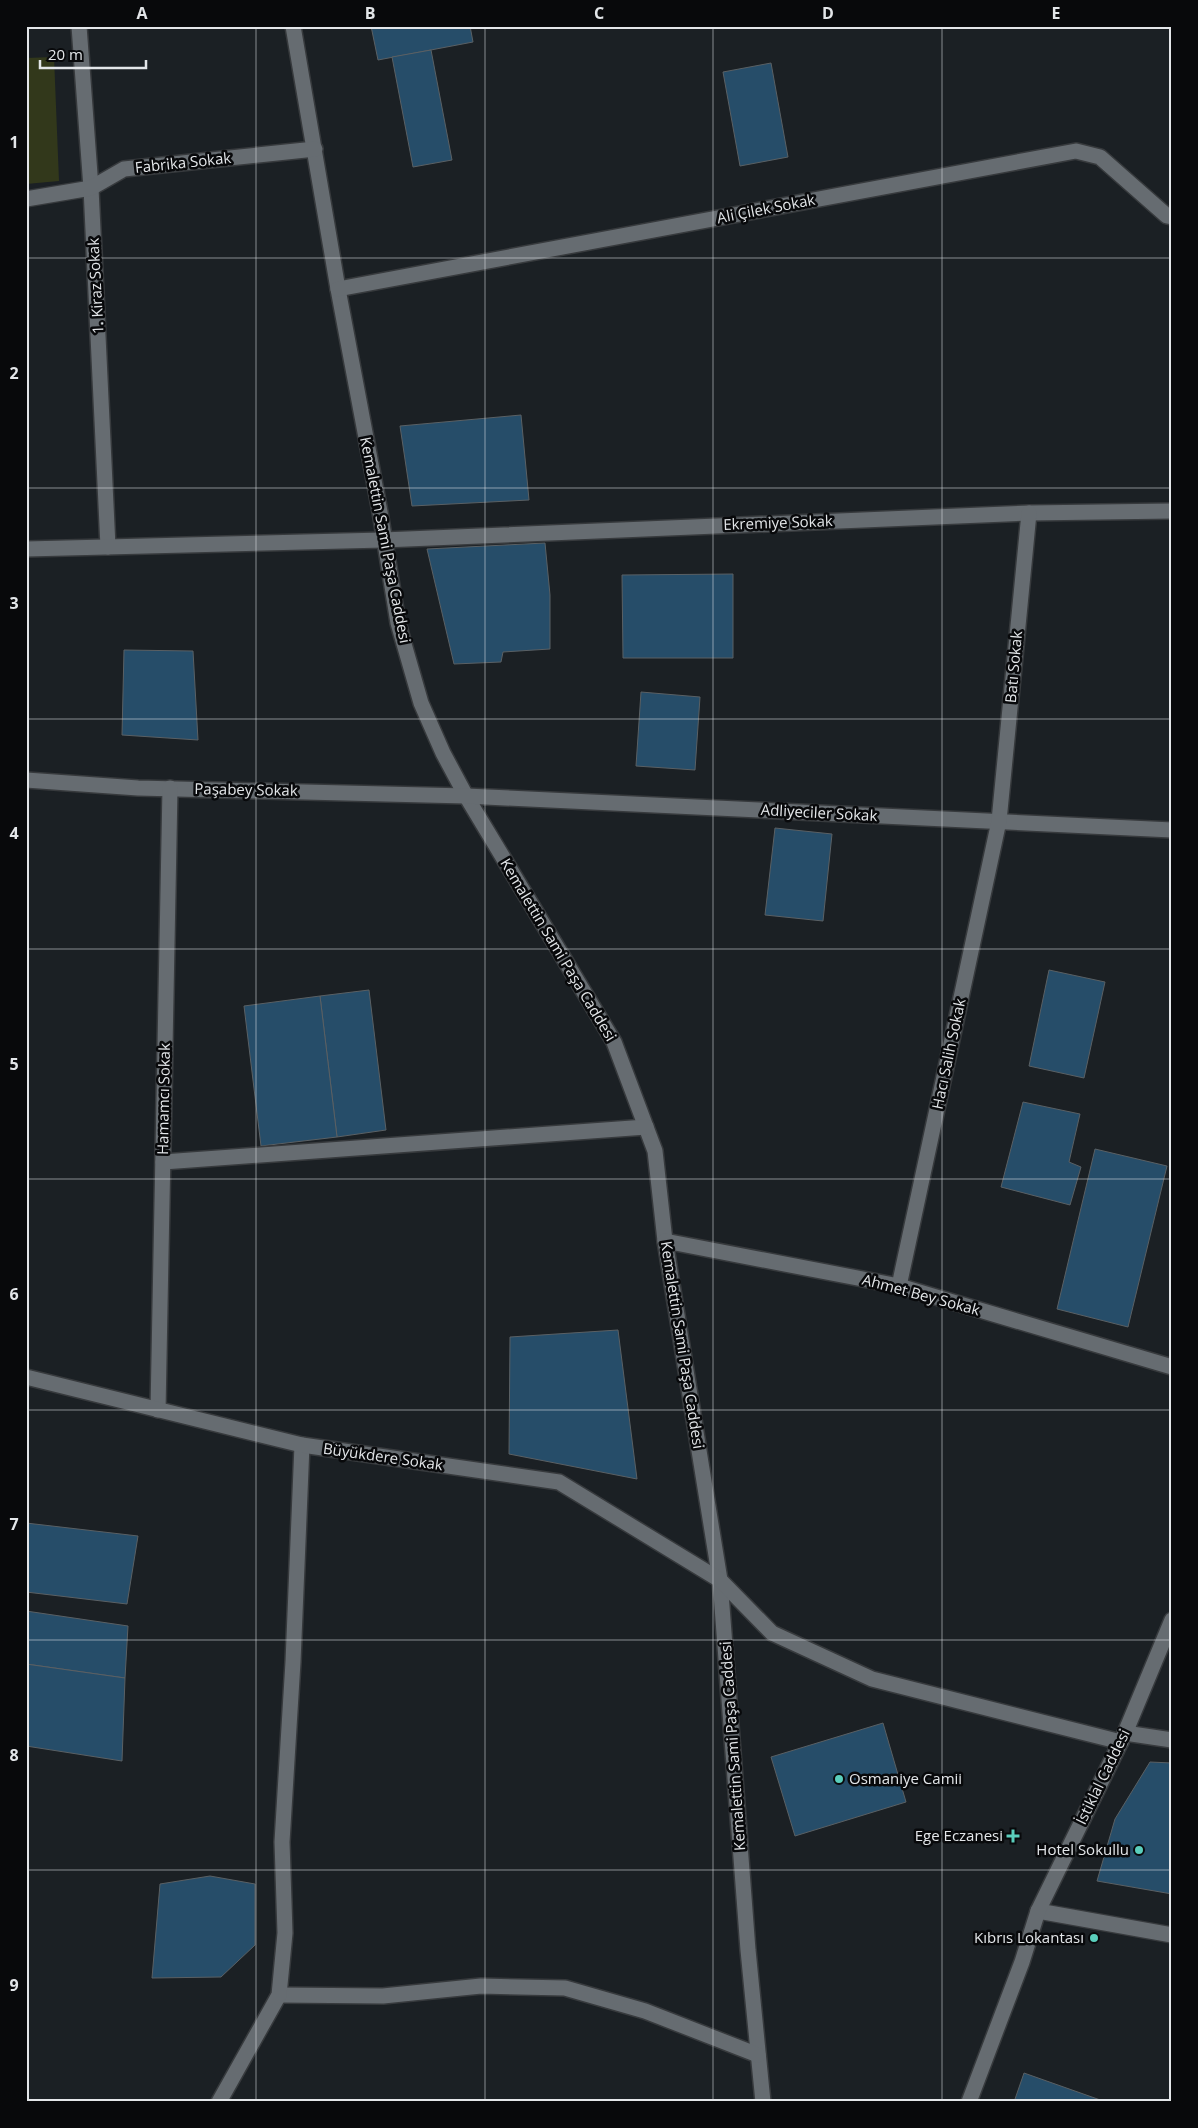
<svg xmlns="http://www.w3.org/2000/svg" width="1198" height="2128" viewBox="0 0 1198 2128" font-family="'Open Sans',sans-serif">
<style>
.green{fill:#32381b}
.building{fill:#264d69;stroke:#5a6064}
.lines{fill:none;stroke-linecap:round;stroke-linejoin:round}
.street-casing{stroke:#373a3d;stroke-width:18}
.secondary-casing{stroke:#373a3d;stroke-width:18}
.street{stroke:#666c71;stroke-width:15}
.secondary{stroke:#666c71;stroke-width:15}
.grid{fill:none;stroke:#e3e6e9;stroke-width:1;stroke-opacity:0.55}
.poi-dot{fill:#5acebc;stroke:#08090b;stroke-width:2}
.labels{text-anchor:middle;stroke-width:5;stroke-linejoin:round;paint-order:stroke}
.street-label{font-size:15px;fill:#e3e6e9;stroke:#08090b}
.poi-label{font-size:15px;fill:#e3e6e9;stroke:#08090b;text-anchor:end}
.neatline{fill:none;stroke:#e3e6e9;stroke-width:2}
.grid-label{font-size:16px;text-anchor:middle;font-weight:bold;fill:#e3e6e9}
</style>
<rect width="100%" height="100%" fill="#1b2024"/>
<!-- green -->
<path class="green" d="M54,57L59,181L26,184V58Z"/>
<!-- building -->
<g class="building">
<path d="M371,26H470L473,42L378,60Z"/>
<path d="M431,50L452,160L413,167L392,57Z"/>
<path d="M771,63L788,157L740,166L723,72Z"/>
<path d="M521,415L529,500L412,506L400,426Z"/>
<path d="M545,543L550,595V649L503,652L501,662L454,664L427,549Z"/>
<path d="M733,574V658H623L622,575Z"/>
<path d="M124,650L193,651L198,740L122,735Z"/>
<path d="M641,692L700,697L695,770L636,766Z"/>
<path d="M775,828L832,834L823,921L765,915Z"/>
<path d="M1049,970L1105,982L1084,1078L1029,1066Z"/>
<path d="M369,990L386,1130L337,1137L320,996Z"/>
<path d="M320,996L337,1137L261,1146L244,1006Z"/>
<path d="M1023,1102L1080,1114L1069,1162L1081,1167L1070,1205L1001,1187Z"/>
<path d="M1095,1149L1167,1166L1128,1327L1057,1309Z"/>
<path d="M618,1330L637,1479L509,1454L510,1337Z"/>
<path d="M26,1523L138,1536L127,1604L26,1592Z"/>
<path d="M26,1611L128,1626L125,1678L26,1664Z"/>
<path d="M26,1664L125,1678L122,1761L26,1746Z"/>
<path d="M883,1723L906,1802L795,1836L771,1757Z"/>
<path d="M1150,1762L1172,1763V1894L1097,1881L1115,1819Z"/>
<path d="M210,1876L255,1884V1945L221,1977L152,1978L160,1884Z"/>
<path d="M1024,2073L1106,2102H1014Z"/>
</g>
<g class="lines">
<!-- street casing -->
<g class="street-casing">
<g id="street">
<path d="M79,26L91,188L108,547"/>
<path d="M293,26L338,289L380,512L398,623L421,703L443,753L466,796L614,1042L655,1151L665,1241L720,1580L748,1950L763,2102"/>
<path d="M26,199L91,188L124,169L315,149"/>
<path d="M338,289L1076,151L1100,157L1167,216L1172,217"/>
<path d="M26,549L383,540L1029,513L1172,511"/>
<path d="M26,780L138,788L466,796L1172,830"/>
<path d="M163,1162L646,1127"/>
<path d="M665,1241L899,1286L1172,1367"/>
<path d="M899,1286L999,821L1029,513"/>
<path d="M158,1410L170,788"/>
<path d="M1038,1911L1172,1935"/>
<path d="M279,1995L383,1996L481,1986L565,1988L645,2011L758,2055"/>
<path d="M219,2102L279,1995L285,1933L282,1842L293,1662L302,1445"/>
</g>
</g>
<!-- secondary casing -->
<g class="secondary-casing">
<g id="secondary">
<path d="M26,1377L302,1445L559,1482L720,1580L772,1633L872,1679L1121,1742"/>
<path d="M1125,1733L1172,1740"/>
<path d="M969,2102L1022,1962L1038,1911L1125,1733L1172,1620"/>
</g>
</g>
<!-- street -->
<use href="#street" class="street"/>
<!-- secondary -->
<use href="#secondary" class="secondary"/>
</g>
<!-- grid -->
<path class="grid" d="M256,26V2102M485,26V2102M713,26V2102M942,26V2102M26,258H1172M26,488H1172M26,719H1172M26,949H1172M26,1179H1172M26,1410H1172M26,1640H1172M26,1870H1172"/>
<!-- markers -->
<g class="poi-dot">
<circle cx="839" cy="1779" r="5"/>
<path d="M1010.5 1828.5h5v5h5v5h-5v5h-5v-5h-5v-5h5z"/>
<circle cx="1139" cy="1850" r="5"/>
<circle cx="1094" cy="1938" r="5"/>
</g>
<g class="labels">
<!-- street labels -->
<g class="street-label">
<text transform="translate(183 163) rotate(-6)" y="5">Fabrika Sokak</text>
<text transform="translate(766 209) rotate(-11)" y="5">Ali Çilek Sokak</text>
<text transform="translate(96 286) rotate(-93)" y="5">1. Kiraz Sokak</text>
<text transform="translate(778 523) rotate(-2)" y="5">Ekremiye Sokak</text>
<text transform="translate(385 540) rotate(79)" y="5">Kemalettin Sami Paşa Caddesi</text>
<text transform="translate(1014 667) rotate(-85)" y="5">Batı Sokak</text>
<text transform="translate(246 790) rotate(1)" y="5">Paşabey Sokak</text>
<text transform="translate(819 813) rotate(3)" y="5">Adliyeciler Sokak</text>
<text transform="translate(558 950) rotate(59)" y="5">Kemalettin Sami Paşa Caddesi</text>
<text transform="translate(949 1054) rotate(-78)" y="5">Hacı Salih Sokak</text>
<text transform="translate(164 1099) rotate(-89)" y="5">Hamamcı Sokak</text>
<text transform="translate(921 1295) rotate(15)" y="5">Ahmet Bey Sokak</text>
<text transform="translate(682 1345) rotate(81)" y="5">Kemalettin Sami Paşa Caddesi</text>
<text transform="translate(383 1457) rotate(8)" y="5">Büyükdere Sokak</text>
<text transform="translate(733 1746) rotate(-94)" y="5">Kemalettin Sami Paşa Caddesi</text>
<text transform="translate(1103 1777) rotate(-64)" y="5">İstiklal Caddesi</text>
</g>
<!-- poi labels -->
<g class="poi-label">
<text x="849" y="1784" text-anchor="start">Osmaniye Camii</text>
<text x="1003" y="1841">Ege Eczanesi</text>
<text x="1129" y="1855">Hotel Sokullu</text>
<text x="1084" y="1943">Kıbrıs Lokantası</text>
</g>
</g>
<!-- border -->
<rect width="1198" height="2128" fill="none" stroke="#08090b" stroke-width="55"/>
<!-- scale -->
<path d="M40 60v8h106v-8" fill="none" stroke="#e3e6e9" stroke-width="2.5"/>
<text x="48" y="60" font-size="15" fill="#e3e6e9" stroke="#08090b" stroke-width="4" paint-order="stroke">20 m</text>
<rect x="28" y="28" width="1142" height="2072" class="neatline"/>
<g class="grid-label">
<text x="142" y="19">A</text>
<text x="370" y="19">B</text>
<text x="599" y="19">C</text>
<text x="828" y="19">D</text>
<text x="1056" y="19">E</text>
<text x="14" y="148">1</text>
<text x="14" y="379">2</text>
<text x="14" y="609">3</text>
<text x="14" y="839">4</text>
<text x="14" y="1070">5</text>
<text x="14" y="1300">6</text>
<text x="14" y="1530">7</text>
<text x="14" y="1761">8</text>
<text x="14" y="1991">9</text>
</g>
</svg>
